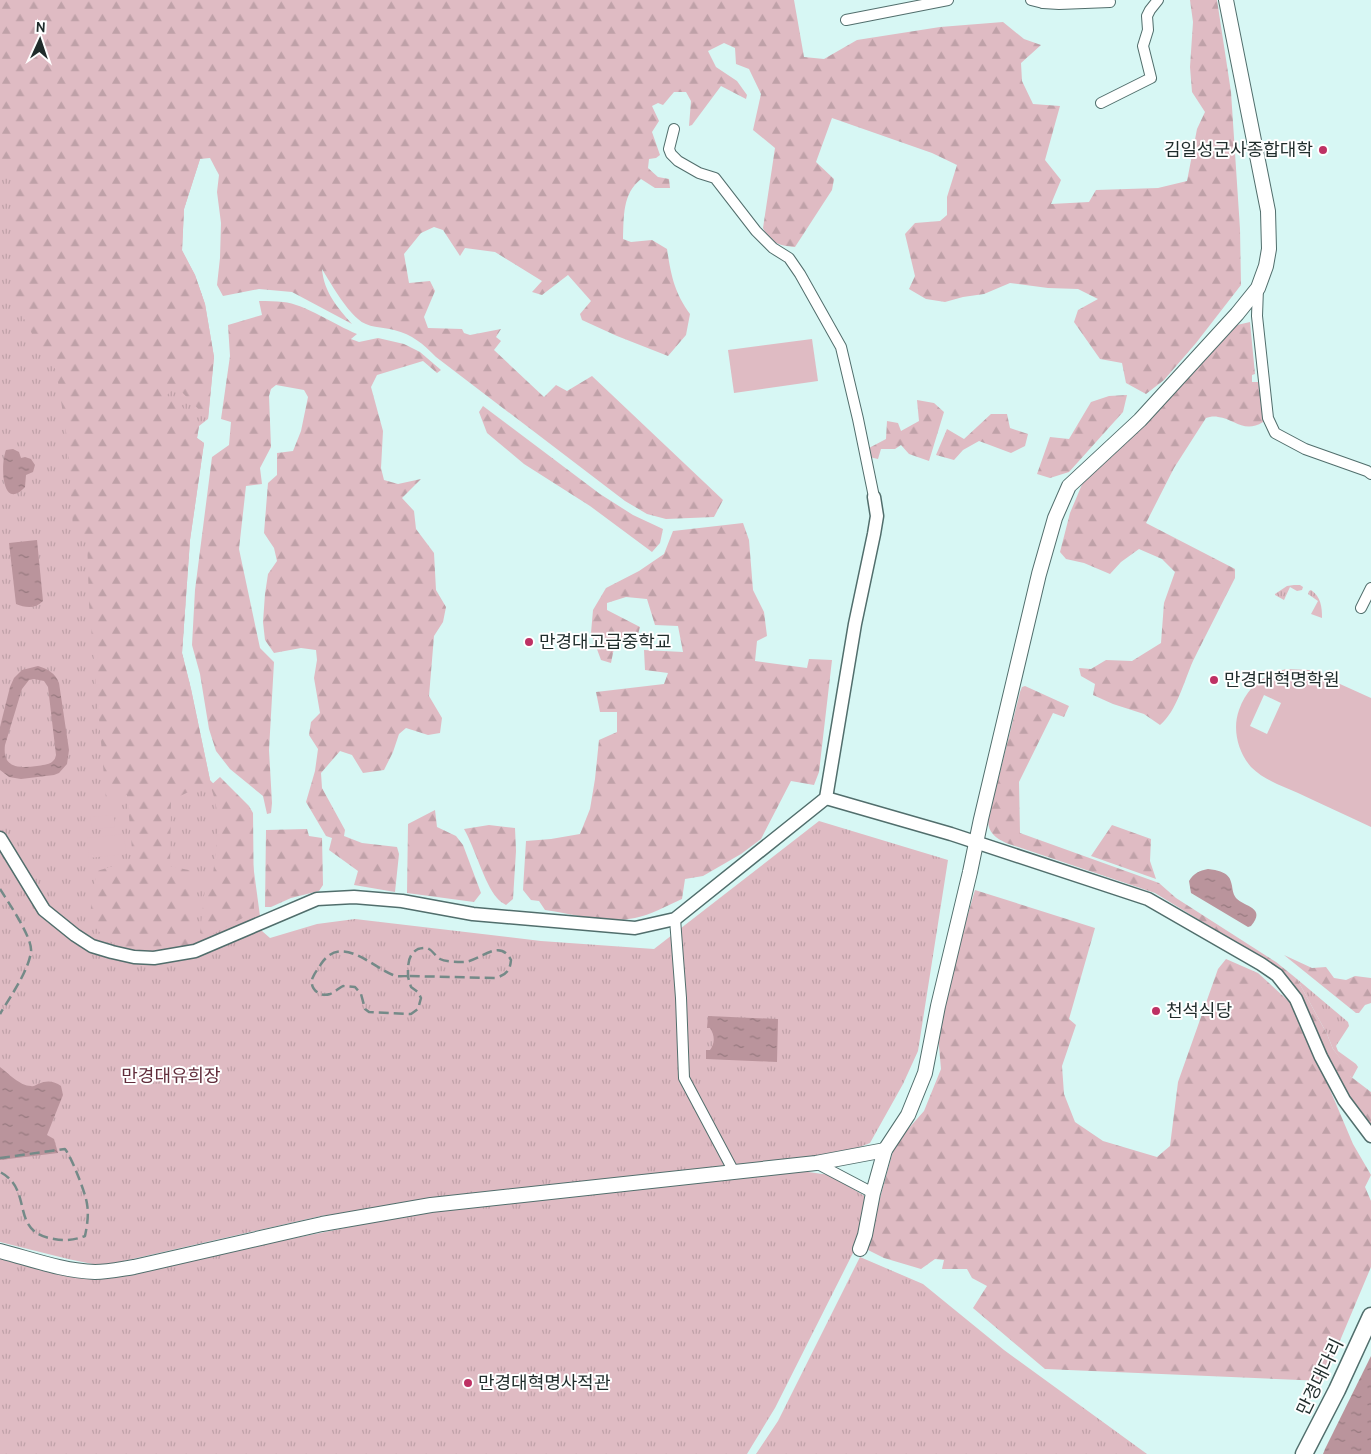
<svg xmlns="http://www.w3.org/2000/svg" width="1371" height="1454" viewBox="0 0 1371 1454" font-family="Cabin,'Noto Sans KR',sans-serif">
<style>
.grass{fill:url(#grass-tufts)}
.forest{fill:url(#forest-firs)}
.garden{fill:#dfbbc3;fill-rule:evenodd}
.water{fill:url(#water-ripples);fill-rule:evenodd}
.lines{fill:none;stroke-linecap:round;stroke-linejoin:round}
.minor-casing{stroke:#516e6c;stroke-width:12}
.tertiary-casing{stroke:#516e6c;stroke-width:15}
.secondary-casing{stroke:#516e6c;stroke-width:16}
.trunk-casing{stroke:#516e6c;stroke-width:19}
.minor{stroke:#fff;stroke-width:10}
.tertiary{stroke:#fff;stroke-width:12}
.secondary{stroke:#fff;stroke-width:14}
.trunk{stroke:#fff;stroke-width:16}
.rail{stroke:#748a88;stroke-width:2.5;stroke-dasharray:10 5;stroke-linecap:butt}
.poi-dot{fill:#be3164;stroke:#fff;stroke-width:2}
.labels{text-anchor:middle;stroke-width:4;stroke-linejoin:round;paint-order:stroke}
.poi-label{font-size:18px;fill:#1f2c2b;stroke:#fff;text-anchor:start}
.park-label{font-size:18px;fill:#622e3c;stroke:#fff}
.street-label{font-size:18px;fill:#1f2c2b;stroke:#fff}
</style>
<defs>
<pattern id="grass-tufts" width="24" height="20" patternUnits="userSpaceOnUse" patternTransform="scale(1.25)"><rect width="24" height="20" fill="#dfbbc3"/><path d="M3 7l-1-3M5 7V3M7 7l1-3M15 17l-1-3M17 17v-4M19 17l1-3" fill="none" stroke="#bfa1a8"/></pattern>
<pattern id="forest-firs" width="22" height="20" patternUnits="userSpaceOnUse" patternTransform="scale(1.25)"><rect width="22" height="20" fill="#dfbbc3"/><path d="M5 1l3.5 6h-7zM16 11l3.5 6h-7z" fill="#bfa1a8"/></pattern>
<pattern id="water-ripples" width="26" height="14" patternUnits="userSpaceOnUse" patternTransform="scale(1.25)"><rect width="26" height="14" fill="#ba949c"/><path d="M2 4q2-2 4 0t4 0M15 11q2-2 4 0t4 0" fill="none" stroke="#97797f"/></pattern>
</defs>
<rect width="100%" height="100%" fill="#d7f7f4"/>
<!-- grass -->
<g class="grass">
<path d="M0,0L200,159L184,209L182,251L195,275L205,304L214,357L208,419L199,426L197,438L204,443L190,540L182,653L191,689L210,780L247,820L262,931L270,938L317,924L355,919L541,941L654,949L819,821L948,860L918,1051L903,1084L870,1143L839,1155L434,1200L321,1216L102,1266L68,1259L0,1242Z"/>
<path d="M1294,585H1300L1303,587L1302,590L1297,591L1290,587L1284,600L1275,595V594L1287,586Z"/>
<path d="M1311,590C1321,597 1322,607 1322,618L1311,614L1318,601L1308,594L1309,591Z"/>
<path d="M1297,979L1348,1022L1349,1026L1336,1046L1338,1051L1356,1064L1358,1067L1352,1078L1350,1076L1349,1070L1333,1049L1327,1034Z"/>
<path d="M801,1171L830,1175L868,1198L857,1245L775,1408L747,1454H0V1254L92,1279L409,1215L467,1206Z"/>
<path d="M860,1257L923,1284L1004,1350L1147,1454H756L778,1421Z"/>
</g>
<!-- forest -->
<g class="forest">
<path d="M0,0H794L804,57L824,59L857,40L940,27L1003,22L1024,39L1041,45L1021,63L1022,81L1033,104L1060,106L1045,160L1061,180L1051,204L1089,202L1096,190L1158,188L1187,181L1197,129L1205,112L1192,92L1190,67L1193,22L1190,0H1217L1231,92L1240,229L1241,285L1196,343L1164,380L1146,394L1126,383L1122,363L1100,359L1074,322L1078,310L1098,299L1078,289L1048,288L1010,283L984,294L963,297L945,302L926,299L909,289L915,276L905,234L915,223L940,221L947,215V197L957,165L932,153L832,118L816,162L834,179L832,190L795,247C778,245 771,244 763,228L775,148L753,130L761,94L749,69L736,64L735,48L724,43L708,51L716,67L737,81L747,95L746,99L721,86L692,125L689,126L691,101L686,92H674L663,105L658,103L652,106L659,121L652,132L660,155L656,158L649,159L648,168L658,177L669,179L670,188H655L641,179C622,194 624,217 623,239L631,242L652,240L667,249C671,275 674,292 690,314L686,335L668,356L617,336L582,320L580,314L591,301L568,275L542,295L532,292L542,281L495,252L465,248L460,256L443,230L434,227L421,233L404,254L409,283L430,281L435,291L424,317L428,328L462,329L464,333L470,335L501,329L496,337L501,341L494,350L544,397L556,385L567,391L592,376L723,500L714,517L666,519L647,514L625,501L436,357C422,343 413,335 394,330C383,327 367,328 358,319C345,308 331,284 322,269C324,292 337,307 352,324L292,292L259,289L223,296L217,285L220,258L221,223L217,192L219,175L210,158L200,159L184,209L182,250L195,275L205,304L214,357L208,419L176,386L166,396L175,399L199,426L197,438L204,443L190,540L182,653L191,689L210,780L202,786L171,800L170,866L193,871L191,947C162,951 127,957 103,936C97,930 92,921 91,912C90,901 95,883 97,871L133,860L127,795L106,799L89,604L87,536L73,529L68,444L56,370L36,343L28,325L12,300L13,273L15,261L12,193L17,168L4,161H0Z"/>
<path d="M259,301C267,301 276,301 283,302C305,304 335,325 357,334L351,339L359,342L378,338L404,344L420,352L441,370L437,373L423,361L377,375L371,387L383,431L381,468L384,480L398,484L421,479L402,498L414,511L416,529L434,553L436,590L446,607L443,622L434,636L429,696L442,718L440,733L428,735L406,728L399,734L393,752L384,770L363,773L352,755L340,751L321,773L322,788L345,830L344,836L362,843L397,847L399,854L395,892L354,885L358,871L329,850L332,838L326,836L306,802L315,771L318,749L309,735L311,722L320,713L314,678L317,660L316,650L301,648L274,653L265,640L263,622L265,594L268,574L277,561L274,548L264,533L268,483L277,475V453L293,451L301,431L308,397L304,390L276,385L271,389L269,396L271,447L260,468L262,484L246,486L239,549L260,648L274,662L269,750L272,803L271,813L267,814L263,796L230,769L216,751L209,729L200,674L192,645L195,590L212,457L229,445L231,422L221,419L230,356L228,325L262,315Z"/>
<path d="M1250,322L1255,374L1252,375V382H1258L1265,413L1263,422C1244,434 1235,419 1218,417C1214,416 1209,417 1206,418L1174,468L1146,523L1235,569V578C1221,605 1207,633 1193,661C1184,681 1177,711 1160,725L1144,714L1113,704L1093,695L1095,684L1081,676L1079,668L1091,669L1106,660L1132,661L1161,643L1164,603L1175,572L1162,559L1139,549L1121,562L1110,574L1084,563L1066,559L1060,552L1070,513L1083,482L1184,378L1237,325Z"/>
<path d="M1127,395L1123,412L1069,472L1050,478L1037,474L1050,437L1069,439L1091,402L1109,396Z"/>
<path d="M917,400L934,403L944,412L929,461L909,454L901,445L895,449H881L878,459L869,457V448L886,439L887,421L898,423L901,431L919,421Z"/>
<path d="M483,406L600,494L633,515L663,529L660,543L652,552L590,506L524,464L487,433L479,412Z"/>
<path d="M991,414H1007L1010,428L1028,434L1025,446L1011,453L979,441L963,450L954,460L936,455L947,429L964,439Z"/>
<path d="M743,523L749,540L753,590L764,612L767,636L757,641L755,661L807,668L809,659L832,660L819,772L814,785L791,781L761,839L741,854L703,876L685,879L682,899C666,906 651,915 635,918C606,924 573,914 545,910L539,901L531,900L523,890L526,841L551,839L580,834L590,809L595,779L599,740L617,732V712H600L596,692L664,684L668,673L645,670L644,650L683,652L678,626L655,625L647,599L626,597L607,603V610L640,627L635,645L625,646L616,638L611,663L601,660L591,633L593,610L606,588L639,571L664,554L673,531Z"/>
<path d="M1025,686L1069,706L1064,717L1053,713L1019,782L1020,833L1159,883L1176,898L1276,962L1297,979L1327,1034L1333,1049L1350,1070V1076L1371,1092V1128L1358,1113L1276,967L1155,893L1006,843C996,838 988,833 988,820L1020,692L1022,687Z"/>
<path d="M220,777L249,806L253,813L254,912L207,937L200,933L206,879L213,876C216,846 223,814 210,786Z"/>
<path d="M435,810L437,827L456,836L463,845L481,893L474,902L407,893L408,824Z"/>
<path d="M489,825L515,828L516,851L513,899L506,905C503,903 499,901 497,898C484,883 475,848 464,829Z"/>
<path d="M1112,825L1151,839L1150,861L1156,879L1091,856Z"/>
<path d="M307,829L309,836L322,838L323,885L319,891L291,898L271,907H265L266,830Z"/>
<path d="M975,890L1095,928L1069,1019L1076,1025L1062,1066L1064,1094L1075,1122L1103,1141L1157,1157L1170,1146L1178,1082L1218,969L1226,959L1258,973L1295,1007L1353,1144L1371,1175L1365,1187L1371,1201V1267L1323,1381L1045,1369L973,1308L987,1286L972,1278L967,1269H942L944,1260L935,1259L921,1269L884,1258L868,1250V1241L895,1144L924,1111L941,1069L938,1035L951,972Z"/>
<path d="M1284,955L1312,968L1326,967L1334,978L1346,980L1355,976L1371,978V1003L1365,1005L1359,1013H1356Z"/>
</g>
<!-- garden -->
<g class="garden">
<path d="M812,339L818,381L734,393L728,350Z"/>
<path d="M1286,669L1309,670L1371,698V827C1347,816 1322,804 1298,793C1282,786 1264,780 1251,767C1238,752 1232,729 1239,710C1247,687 1263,675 1286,669ZM1264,695L1281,703L1267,734L1250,726Z"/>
<path d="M114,815L115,827L92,829L90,817Z"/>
<path d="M124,834L126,854L89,858L87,838Z"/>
</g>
<!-- water -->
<g class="water">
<path d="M13,449L19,452L21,458L25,457L31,459L35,465L33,472L26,475L25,487C2,512 0,465 6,450Z"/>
<path d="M37,540L43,601C35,609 26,608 16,604L9,543Z"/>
<path d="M38,666C48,669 55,673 59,683L69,750L67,764L59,773L54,775L21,779L9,777L0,770V727L10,687L14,678L22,670ZM34,679L44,681L48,687L56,755C55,759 55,759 52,762C48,765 42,765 37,766C20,768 2,769 5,745L22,689L29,680Z"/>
<path d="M1208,869C1217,870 1229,872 1231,882C1233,888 1232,893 1236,898C1244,907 1267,907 1251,926L1248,927L1191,893L1189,881C1194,873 1199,871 1208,869Z"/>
<path d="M708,1016L778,1019L777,1062L706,1059V1050H710C715,1043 715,1036 710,1028H707Z"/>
<path d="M0,1067C8,1073 20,1086 31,1086C34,1087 35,1085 38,1084C47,1080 54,1081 61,1086L63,1095L47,1135L54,1139L58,1153L0,1160Z"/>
<path d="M1371,1356V1454H1323L1325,1449Z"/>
</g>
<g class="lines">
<!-- minor casing -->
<g class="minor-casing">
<g id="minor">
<path d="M1031,0L1043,3L1046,0"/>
<path d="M1043,3L1059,4L1110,2"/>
<path d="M846,20L948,0"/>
<path d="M1101,103L1151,78L1143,46L1148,30L1147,16L1150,10L1158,0"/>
<path d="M674,129L669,149L671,154L678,161L699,173L715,178L756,231L773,248L789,258L800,274L841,347L858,419L874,497"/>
<path d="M1258,288L1257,316L1268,418L1275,433L1305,449L1367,471L1371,474"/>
<path d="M1361,608L1371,588"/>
<path d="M675,919L681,998L684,1078L734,1172"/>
<path d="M816,1163L873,1193"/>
</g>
</g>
<!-- tertiary casing -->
<g class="tertiary-casing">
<g id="tertiary">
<path d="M826,798L951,834L1148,899L1261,964L1277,975L1296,999L1321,1057L1344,1100L1371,1136"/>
<path d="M0,838L44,910L75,935L92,946L112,952L134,957L154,958L195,951L317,899L354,897L402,901L473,914L635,928L675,919L826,798L855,624L874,534L877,516L874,497"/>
</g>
</g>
<!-- secondary casing -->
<g class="secondary-casing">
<g id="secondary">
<path d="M860,1249L865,1235L873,1193L885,1150L908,1115L925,1073L938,1006L970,872L981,819L1039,574L1055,518L1069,486L1140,420L1237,314L1258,288L1266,266L1269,249L1268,211L1226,0"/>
<path d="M0,1251C31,1259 63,1271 95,1272C108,1272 121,1269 134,1267L322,1224L431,1205L816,1163L885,1150"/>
</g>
</g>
<!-- trunk casing -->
<g class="trunk-casing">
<path id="trunk" d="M1304,1454L1337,1390L1371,1316"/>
</g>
<!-- minor -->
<use href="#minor" class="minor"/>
<!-- tertiary -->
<use href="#tertiary" class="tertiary"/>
<!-- secondary -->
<use href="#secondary" class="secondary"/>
<!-- trunk -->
<use href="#trunk" class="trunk"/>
<!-- rail -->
<g class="rail">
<path d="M0,889C8,902 33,938 31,952C28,972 10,997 0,1014"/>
<path d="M408,976C403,976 398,977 393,975C371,966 341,934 321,964C319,968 315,972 313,977C308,987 319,998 330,994C335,992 339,988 343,986L355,987L361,994L365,1009L369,1012L411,1014L418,1009L421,998L418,992L411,987L408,977V976C408,966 407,955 418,949C421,948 426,947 429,949C433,951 436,957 440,959C446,962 457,962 463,962C480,962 499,937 511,960C510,971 506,975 495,978L408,976"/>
<path d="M0,1158L65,1149C71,1156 86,1194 87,1204C89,1215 87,1226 85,1236C75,1240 65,1241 54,1239C8,1232 35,1190 0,1172"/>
</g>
</g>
<!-- markers -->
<g class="poi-dot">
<circle cx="1323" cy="150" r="5"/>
<circle cx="529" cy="642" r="5"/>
<circle cx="1214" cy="680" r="5"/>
<circle cx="1156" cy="1011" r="5"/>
<circle cx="468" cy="1383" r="5"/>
</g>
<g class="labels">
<!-- poi labels -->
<g class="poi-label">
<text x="1313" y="156" text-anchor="end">김일성군사종합대학</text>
<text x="539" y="648">만경대고급중학교</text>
<text x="1224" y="686">만경대혁명학원</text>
<text x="1166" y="1017">천석식당</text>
<text x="478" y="1389">만경대혁명사적관</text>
</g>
<!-- park labels -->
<g class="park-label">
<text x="171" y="1082">만경대유희장</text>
</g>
<!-- street labels -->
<g class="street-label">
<text transform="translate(1320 1377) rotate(-64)" y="6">만경대다리</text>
</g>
</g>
<!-- north arrow -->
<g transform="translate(40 40) rotate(3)" stroke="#ffffff" stroke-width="4" paint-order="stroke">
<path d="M0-4L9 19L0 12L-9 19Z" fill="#1f2c2b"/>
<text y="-8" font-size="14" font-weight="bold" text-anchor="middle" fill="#1f2c2b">N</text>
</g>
</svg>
